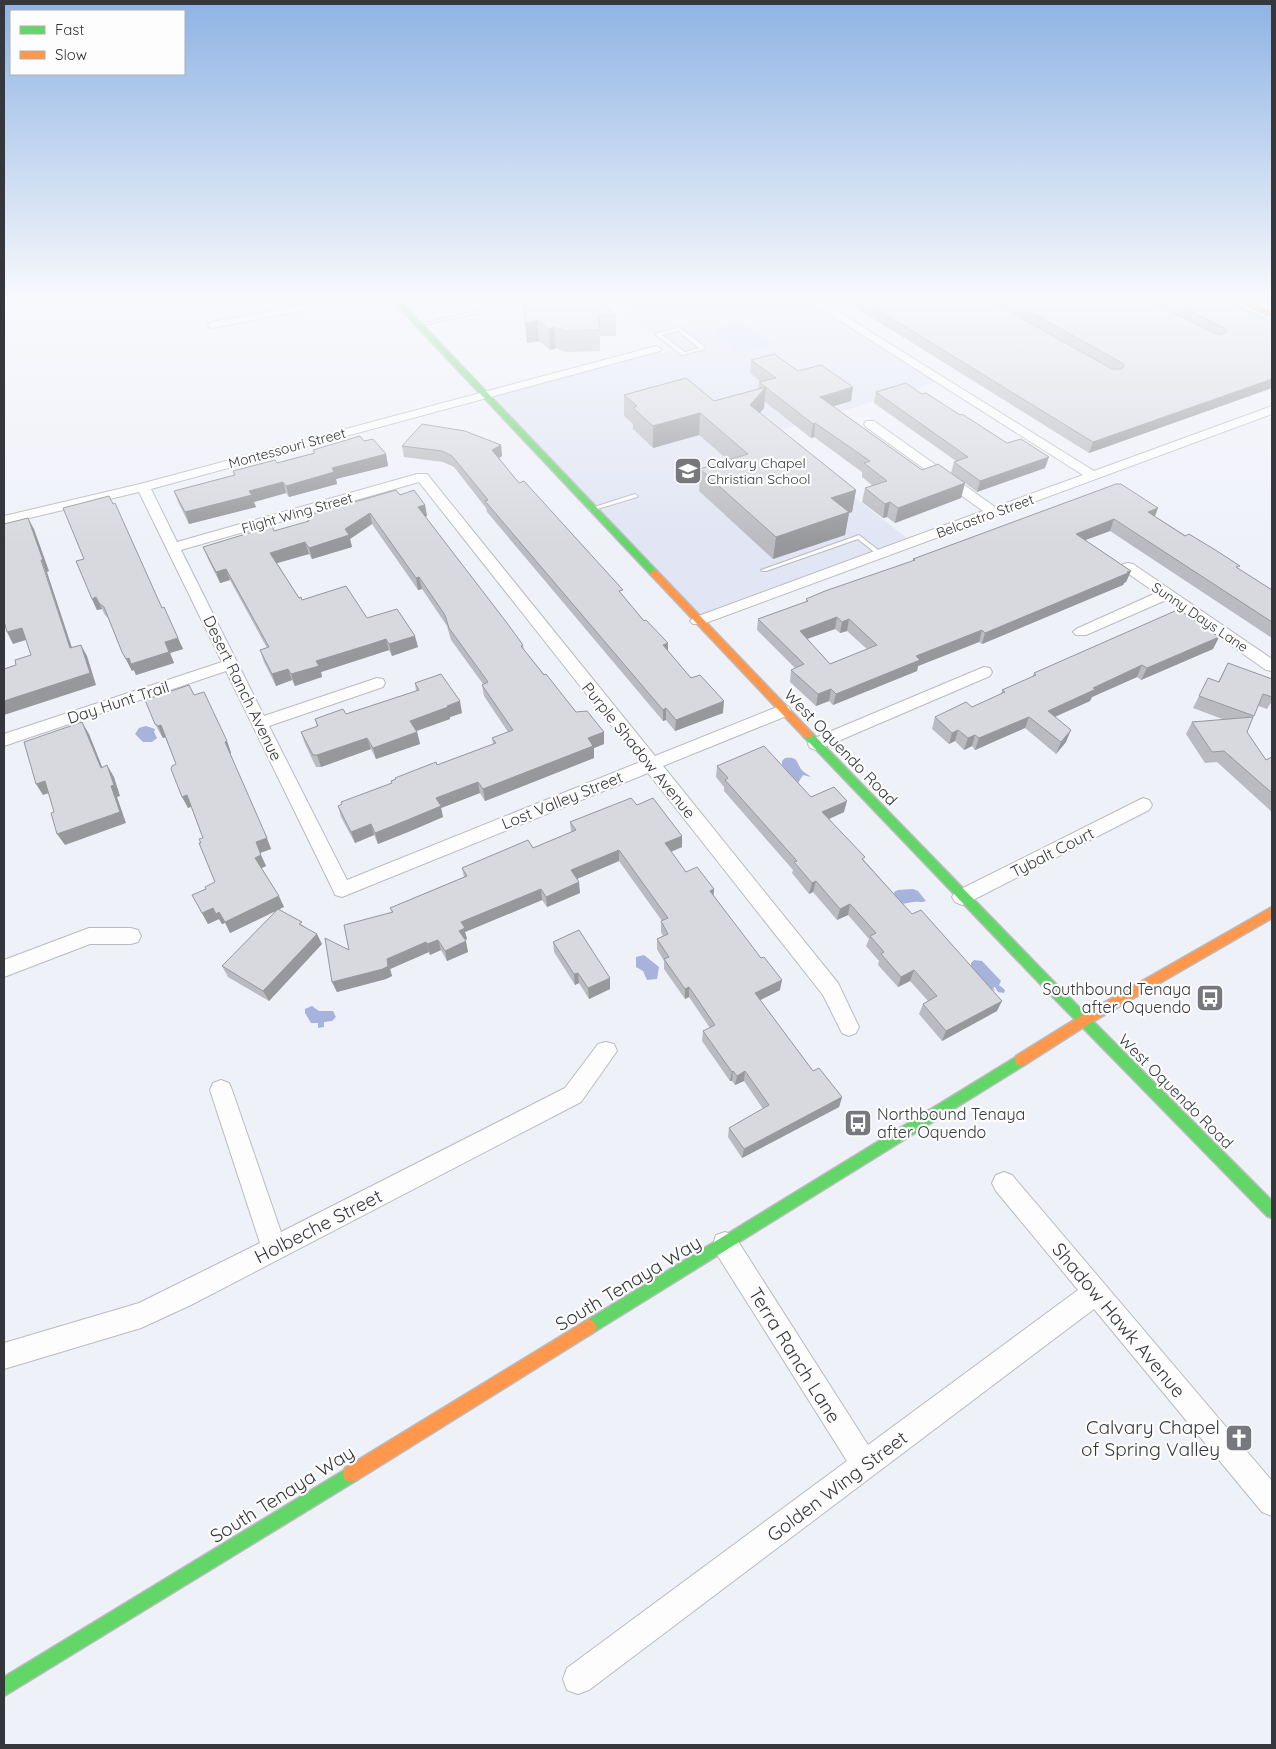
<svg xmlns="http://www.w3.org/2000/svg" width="1276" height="1749" viewBox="0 0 1276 1749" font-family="Quicksand,sans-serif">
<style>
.built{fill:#e1e5f4}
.green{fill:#d5dcf6}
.water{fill:#a7b2dd}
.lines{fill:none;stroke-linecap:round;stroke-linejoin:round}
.lane-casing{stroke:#b9bbc0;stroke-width:2}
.street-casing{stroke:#b9bbc0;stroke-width:2}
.fast-casing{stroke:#b9bbc0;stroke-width:3}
.slow-casing{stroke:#b9bbc0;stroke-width:3}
.path{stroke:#dcdddf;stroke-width:2;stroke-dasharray:0.5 2.5;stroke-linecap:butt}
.lane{fill:#fdfdfe;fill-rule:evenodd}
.street{fill:#fdfdfe;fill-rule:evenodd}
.fast{fill:#63d668;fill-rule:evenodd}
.slow{fill:#ff974d;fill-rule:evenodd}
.wall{fill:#b9bbc0;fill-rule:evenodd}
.shaded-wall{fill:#96989c}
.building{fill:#d7d9df;stroke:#96989c;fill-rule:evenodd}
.labels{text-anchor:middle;stroke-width:4.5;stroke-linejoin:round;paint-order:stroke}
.far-street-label{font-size:14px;fill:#35373c;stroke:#fdfdfd}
.far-poi-label{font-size:14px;fill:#35373c;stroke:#fdfdfd;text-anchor:start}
.street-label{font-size:16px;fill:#35373c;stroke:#fdfdfd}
.poi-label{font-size:16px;fill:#35373c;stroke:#fdfdfd;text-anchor:end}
.near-street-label{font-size:19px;fill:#35373c;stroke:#fdfdfd}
.near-poi-label{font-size:19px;fill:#35373c;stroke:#fdfdfd;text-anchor:end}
</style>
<rect width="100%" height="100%" fill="#eff1f9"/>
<!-- built -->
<path class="built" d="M610,299H812L941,381L771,433L912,542L698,621L484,395L672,350Z"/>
<!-- green -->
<path class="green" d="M741,322H742L773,344L742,353L711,330Z"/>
<!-- water -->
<g class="water">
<path d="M146,726L155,729L154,732L157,738L152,742H143L135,734L139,728Z"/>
<path d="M785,758C801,756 795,765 804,772C806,774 809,775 811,777L803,775L798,783L782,765V761Z"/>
<path d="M913,889L918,891L926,901C920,903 918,901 913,902C902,904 898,907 894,892L898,890Z"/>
<path d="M644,955L659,967L657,979L647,980L643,971L636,967V957Z"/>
<path d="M974,960L982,961L1001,981L999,985L1005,990L1004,993L998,992L995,987L993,988L996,991L989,988L971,966V963Z"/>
<path d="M312,1006L319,1011H333L336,1017L332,1021L324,1022V1027L318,1028V1023H311L305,1013V1009Z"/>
</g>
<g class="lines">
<!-- lane casing -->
<g class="lane-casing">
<g id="lane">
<path d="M476,311H478V313L418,326L416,325Z"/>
<path d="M679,327L705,347V349L682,355L655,334ZM678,331L699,348L685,352L662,335Z"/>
<path d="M635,494L638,496L637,497L591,511L588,509Z"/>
<path d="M859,535L882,553V555H878L858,539L766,571H762L761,570Z"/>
</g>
</g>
<!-- street casing -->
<g class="street-casing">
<g id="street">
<path d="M806,299H818L1094,471L1272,406V414L703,624H693L690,621L693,618L983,511L866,427L864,424L866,421H874L995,507L1083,475Z"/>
<path d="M303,305L308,308L307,310L212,328L207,325L212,322Z"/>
<path d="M656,346L662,349L660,351L151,489L177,542L417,474H427L655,756L777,707L783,705L789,707L791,711L789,715L663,766L838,983L859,1027L856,1033L849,1036L842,1033L823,995L648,773L342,897L335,895L333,890L226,671L4,746V734L222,662L139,492L4,524V516L140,484ZM419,482L640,762L347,880L269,726L383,687L385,683L383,679L377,678L264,716L181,550Z"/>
<path d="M1128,563L1133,564L1272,659V671L1266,670L1166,600L1086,635H1076L1073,632L1076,629L1156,593L1123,570L1121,567L1123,564Z"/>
<path d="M984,667L990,668L992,672L990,676L822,748L816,750L810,748L808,744L810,740Z"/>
<path d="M1143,798L1149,800L1152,805L1149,810L969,902L962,905L955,902L952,897L955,892Z"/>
<path d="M89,928H131L138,930L141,936L138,942L131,944H90L4,977V960Z"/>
<path d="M606,1042L614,1044L617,1051L581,1102L191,1305L141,1328L4,1369V1343L139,1303L260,1243L210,1090L213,1083L221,1080L229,1083L232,1090L281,1232L565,1088L598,1044Z"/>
<path d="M1004,1172L1012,1175L1272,1481V1516L1262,1512L1094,1309L589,1690L578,1694L567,1690L563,1679L567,1668L847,1461L716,1253L713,1244L716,1235L725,1232L734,1235L868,1445L1078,1290L996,1191L992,1183L996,1175Z"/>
</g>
</g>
<!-- fast casing -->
<g class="fast-casing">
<g id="fast">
<path d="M391,299H398L657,571V575H651Z"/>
<path d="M808,732L812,733L1054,982L1272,1201V1218L1267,1216L1046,990L804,737L803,735Z"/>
<path d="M1021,1054L1026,1056L1027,1060L1026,1064L594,1332L589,1335L584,1332L581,1327L584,1322Z"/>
<path d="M351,1466L357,1468L359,1474L357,1480L4,1696V1677Z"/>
</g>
</g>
<!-- slow casing -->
<g class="slow-casing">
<g id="slow">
<path d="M1234,299H1242L1272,313V317Z"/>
<path d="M654,570L657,571L812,733L813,735L812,737H804L651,575L650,573Z"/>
<path d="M1272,907V918L1087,1025L1026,1064L1021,1066L1016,1064L1015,1060L1016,1056L1079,1017Z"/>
<path d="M589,1319L594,1322L597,1327L594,1332L357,1480L351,1482L345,1480L343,1474L345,1468Z"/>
</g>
</g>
<!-- path -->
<path class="path" d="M460,346L513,334"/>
<!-- lane -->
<use href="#lane" class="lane"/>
<!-- street -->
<use href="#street" class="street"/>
<!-- fast -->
<use href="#fast" class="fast"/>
<!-- slow -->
<use href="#slow" class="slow"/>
</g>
<!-- wall -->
<g class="wall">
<path d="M524,299L616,315V336H600V351L567,352L556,348L550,350L539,341L527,343Z"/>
<path d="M842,299H1221L1272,322V388L1089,453Z"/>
<path d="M751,360L798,371L853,387L851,401L833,406L922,470L951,473L954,462L956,461L874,403L876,392L922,394L960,415L1045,468L977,492L965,483L961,498L895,523L887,517L883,518L862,502L865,488L872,485L862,477V472L814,437L811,438L764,401V408L760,413L856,490L852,512L849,513L845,535L773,559L699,491L700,469L728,460L699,435L653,448L633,429V424L624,416V395L714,401L758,389L759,382H761L750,373Z"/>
<path d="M364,441L386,454L388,466L336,479L337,484L289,497L286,493L254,502L256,507L189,524L178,502L174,491L234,475L233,471L277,463L314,453L313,450Z"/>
<path d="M501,445L502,456L499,458L519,483L623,596L644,621L668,643V651L691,678L723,713L675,731L666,720L663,721L487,512L486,508L454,467L443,462L404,457L402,446Z"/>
<path d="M1116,484L1155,516L1272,590V638L1110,531L1085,540L1131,571L1126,582L1124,583L1123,585L982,644L979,642L918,666L917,671L833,705L829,701L816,706L790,682L791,670L795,668L757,630L758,619L806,602V599L913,561V559ZM835,629L840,633L847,631L867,649L830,664L807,639Z"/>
<path d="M400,495L425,505L427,516L425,517L523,645L524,650L576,712L604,744L594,748V758L485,801L480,793L441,808L443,817L408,832L378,844L374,835L355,843L341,817L338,806L391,784V781L437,765L493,744L492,738L508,732L484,696L482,685L483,684L451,640L447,626L422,589L418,590L372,524L350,539L352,547L312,559L309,554L277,563L299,598L302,600L367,618L418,647L392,656L389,650L374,655L321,672L322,677L295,686L292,680L276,686L264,662L260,650L267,648L230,580L220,583L208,559L203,547L274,531L308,522L306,516Z"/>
<path d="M92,599L162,608L183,649L170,653L174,663L136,675L134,670L132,671L128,663L122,652L108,618L105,615L102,609L97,610Z"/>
<path d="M1219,637L1213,649L1141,680L1137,677L1092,697L1090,701L1055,717L1066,742L1056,754L1025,728L975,750L972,746L964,750L955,741L949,744L932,729L935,717L972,707L1001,694L1002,690L1032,677L1034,673Z"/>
<path d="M1228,663L1272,679V701L1267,709L1258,706L1247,732L1266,760L1272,757V812L1217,762L1205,763L1186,734L1192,722L1225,720L1193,708L1208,678L1218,682Z"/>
<path d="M415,683L462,713L450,717V719L417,731L420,744L376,759L371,749L321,767H316L305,744L301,732L317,727L315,719L346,714L416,691Z"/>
<path d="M194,695L227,741L231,753H230L271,849L260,853L266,866L261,868L284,907L279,909L304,926L322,944L269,1001L228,977L222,966L278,910L230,933L225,923L222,924L219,919L208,924L192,895L206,889L215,882L201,843L203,838L191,807L188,808L176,764L165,737L163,738L161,735L155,724Z"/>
<path d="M717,766L811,797L844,812L829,819L864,860L997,1011L942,1041L919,1014L923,1004L928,1001L910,981L898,987L878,965L879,961L866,946L869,939L848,915L837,920L813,892L809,894L792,873L793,870L724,791V787L716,777Z"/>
<path d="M637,805L682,836V847L671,852L686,872L714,889L713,896L780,990L760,1000L813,1071L842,1097L839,1107L742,1158L728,1137L729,1128L763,1109L744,1081L735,1085L732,1081H730L702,1041L703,1031L710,1028L689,997L685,999L664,969V961L657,949V939L663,936L661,932V921H662L619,861L577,879L580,893L547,907L542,900L465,932L467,939L465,940L468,952L447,961L441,950L430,955L429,952L390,969L392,976L386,979L337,992L332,982L349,950L392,913L390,908L464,877L462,868L533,848L571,832L570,822Z"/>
<path d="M553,942L610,989L589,999L579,983L575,985L554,952Z"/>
</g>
<!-- shaded-wall -->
<g class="shaded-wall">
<path d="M497,299H506L497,301Z"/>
<path d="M537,320L539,341L527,343L525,323Z"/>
<path d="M554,327L556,348L550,350L549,329Z"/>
<path d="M1272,379V388L1089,453L1093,442Z"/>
<path d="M766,387L764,408L749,427L750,405Z"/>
<path d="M853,387L851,401L818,411L820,397Z"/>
<path d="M700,413L699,435L653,448V426Z"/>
<path d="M815,423L814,437L811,438L813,424Z"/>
<path d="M501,445L502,456L493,462L492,450Z"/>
<path d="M386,454L388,466L336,479L337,484L289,497L286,486L332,468Z"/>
<path d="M1049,457L1045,468L977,492L980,481Z"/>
<path d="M283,482L286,493L254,502L256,507L189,524L185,512L249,491Z"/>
<path d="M965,483L961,498L895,523L898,508Z"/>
<path d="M856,490L852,512L849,513L845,535L773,559L776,537L831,498Z"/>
<path d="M890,502L887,517L883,518L885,504Z"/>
<path d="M425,505L427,516L420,518L418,507Z"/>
<path d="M1158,508L1154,519L1148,512Z"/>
<path d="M370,513L372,524L350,539L352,547L312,559L309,548L345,529Z"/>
<path d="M28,518L34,529L49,571L47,572L76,660L70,648Z"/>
<path d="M1114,519L1110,531L1072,545L1076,534Z"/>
<path d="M305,542L309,554L274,564L270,553Z"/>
<path d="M226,569L230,580L220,583L216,572Z"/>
<path d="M1131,571L1126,582L1124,583L1123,585L982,644L985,633Z"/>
<path d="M419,577L422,589L418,590L416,578Z"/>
<path d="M96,597L102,609L97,610L92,599Z"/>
<path d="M837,617L835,629L798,642L800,631Z"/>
<path d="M849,619L847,631L840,633L842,622Z"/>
<path d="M22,628L29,639L13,644L7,632Z"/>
<path d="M982,630L979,642L918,666L917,671L833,705L836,694L916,656Z"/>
<path d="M415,636L418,647L392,656L389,644Z"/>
<path d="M1219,637L1213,649L1141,680L1147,668Z"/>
<path d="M178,638L183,649L170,653L174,663L136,675L134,670L132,671L126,659L165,642Z"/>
<path d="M386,639L389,650L321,672L322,677L295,686L291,674L316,661Z"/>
<path d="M668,643V655L663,645Z"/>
<path d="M81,645L87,656L96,685L4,715V701Z"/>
<path d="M1142,665L1137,677L1092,697L1090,701L1043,722L1048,711L1093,688Z"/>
<path d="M288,669L292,680L276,686L272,674Z"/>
<path d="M831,689L829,701L816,706L818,694Z"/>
<path d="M460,701L462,713L450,717V719L413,732L410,721Z"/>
<path d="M724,701L723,713L675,731L676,720Z"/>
<path d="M666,708V720L663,721V710Z"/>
<path d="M1029,717L1025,728L975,750L979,738Z"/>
<path d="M82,722L89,734L107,779L101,768Z"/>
<path d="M161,725L166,737L163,738L158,726Z"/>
<path d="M958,730L955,741L949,744L952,733Z"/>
<path d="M1071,730L1066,742L1056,754L1061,742Z"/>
<path d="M417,732L420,744L376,759L373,748Z"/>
<path d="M604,732V744L594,748V758L485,801L483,789L588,738Z"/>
<path d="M975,735L972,746L964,750L968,738Z"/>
<path d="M367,738L371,749L321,767L317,755Z"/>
<path d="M227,741L231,753L229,754L225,742Z"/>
<path d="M107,765L114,777L120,796L117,797L126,823L65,845L57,834L111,786Z"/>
<path d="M45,781L52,792L43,795L36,784Z"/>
<path d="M478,782L480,793L441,808L443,817L408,832L378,844L375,833L436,798Z"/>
<path d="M187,795L192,806L188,808L182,797Z"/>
<path d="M847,801L844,812L820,823L822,812Z"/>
<path d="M371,824L374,835L355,843L351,832Z"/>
<path d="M682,836V847L665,854V843Z"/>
<path d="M267,838L271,849L260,853L266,866L260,869L255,858L256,842Z"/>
<path d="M619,850V861L572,881L571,870Z"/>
<path d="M816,881L813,892L809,894L812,883Z"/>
<path d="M579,882L580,893L547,907L546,897Z"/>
<path d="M541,889L542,900L465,932L467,939L462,941L459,931L461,922Z"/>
<path d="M714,889L713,900L710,891Z"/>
<path d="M279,896L284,907L230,933L225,922Z"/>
<path d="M850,904L848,915L837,920L840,909Z"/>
<path d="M213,908L219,912L225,923L222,924L219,919L208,924L202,913Z"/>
<path d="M317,934L322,944L269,1001L263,991Z"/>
<path d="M438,940L441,950L430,955L427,944Z"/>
<path d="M466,941L468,952L447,961L445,951Z"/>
<path d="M426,942L429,952L390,969L392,976L386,979L337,992L332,982Z"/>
<path d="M914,970L910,981L898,987L901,977Z"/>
<path d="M578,973L579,983L575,985L574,974Z"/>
<path d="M610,978V989L589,999L588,988Z"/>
<path d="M782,980L780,990L753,1004L755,993Z"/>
<path d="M689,987V997L685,999V989Z"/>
<path d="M1002,1001L997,1011L942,1041L946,1031Z"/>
<path d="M733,1071L732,1081H730L732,1072Z"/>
<path d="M745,1071L744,1081L735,1085L737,1076Z"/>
<path d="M842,1097L839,1107L742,1158L744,1149Z"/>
</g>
<!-- building -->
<g class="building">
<path d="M524,299H596L616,315L598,316L600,330L566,331L554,327L549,329L537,320L525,323Z"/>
<path d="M860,299H987L1112,369H1121L1124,367V364L1007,299H1146L1216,334L1221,335L1227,331L1226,329L1166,299H1221L1272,322V379L1093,442Z"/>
<path d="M774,354L798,371L821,365L853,387L820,397L922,470L938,464L965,483L898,508L890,502L885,504L865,488L887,481L864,463L870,461L815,423L813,424L759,382L776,378L751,360Z"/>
<path d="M686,378L714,401L766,387L750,405L856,490L831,498L849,512L776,537L700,469L748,454L700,413L653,426L633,408L637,406L624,395Z"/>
<path d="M906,383L922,394L926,393L960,415L962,414L1007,443L1021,439L1049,457L980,481L954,462L968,457L876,392Z"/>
<path d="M422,424L465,431L501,445L492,450L519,483L524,481L623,590L619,591L644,621L646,620L668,643L663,645L691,678L700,675L724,701L676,720L666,708L663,710L485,501L488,500L452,456L442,451L402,446Z"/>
<path d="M360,436L364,441L373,439L386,454L332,468L334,472L286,486L283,482L249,491L252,495L185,512L174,491L235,475L233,471L275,460L277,463L315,453L313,450Z"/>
<path d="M1116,484H1121L1158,508L1148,512L1185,536L1189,534L1217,551L1240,566L1236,567L1272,590V622L1114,519L1076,534L1131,571L1127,572L1128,573L985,633L982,630L916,656L920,660L836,694L831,689L818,694L791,670L804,664L758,619L808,601L806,599L825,591L915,560L913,559ZM837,617L842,622L849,619L877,645L830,664L800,631Z"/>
<path d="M396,490L400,495L414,490L425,505L418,507L507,623L523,645L521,646L544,675L546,674L576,712L587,711L604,732L588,738L593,746L483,789L478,782L436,798L441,806L405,821L375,833L371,824L351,832L338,806L342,804L341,802L392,783L391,781L396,779L395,778L436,762L437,765L496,743L492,738L513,730L482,685L488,682L449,628L445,615L419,577L416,578L370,513L345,529L349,535L309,548L305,542L270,553L299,598L301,597L302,600L346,586L367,618L397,609L415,636L389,644L386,639L371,644L316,661L319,666L291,674L288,669L272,674L260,650L269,647L226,569L216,572L203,547L272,526L274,531L309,521L306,516Z"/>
<path d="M109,496L113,504L115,503L162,608L164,607L178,638L165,642L169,652L131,664L129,658L126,659L122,652L104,607L99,603L96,597L92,599L76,561L84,559L63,508Z"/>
<path d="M28,518L43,560H41L70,648L81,645L90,673L4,701V669L16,665L15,660L31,655L22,628L7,632L4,621V524Z"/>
<path d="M1175,611H1181L1219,637L1147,668L1142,665L1093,688L1096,689L1048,711L1071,730L1061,742L1029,717L979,738L975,735L968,738L958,730L952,733L935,717L966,702L972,707L1005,692L1002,690L1036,675L1034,673Z"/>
<path d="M1228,663L1272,679V697L1263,694L1254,716L1199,696L1208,678L1219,682Z"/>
<path d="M441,674L460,701L447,706L448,707L410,721L417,732L373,748L367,738L317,755H313L301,732L318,726L315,719L343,709L346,714L419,690L415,683Z"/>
<path d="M189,685L194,695L204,692L227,741L225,742L267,838L256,842L261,855L255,858L279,896L225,922L219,912L216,914L213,908L202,913L192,895L206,889L205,887L215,882L199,843H201L199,839L203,838L187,795L182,797L171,769L172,766L176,764L161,725L158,726L155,724L145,700Z"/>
<path d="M1253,717L1247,732L1266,760L1272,757V793L1224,751L1212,752L1192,722Z"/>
<path d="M82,722L101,768L107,765L114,785L111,786L120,812L57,834L51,813L54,812L45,781L36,784L24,742Z"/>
<path d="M764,746L811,797L834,787L847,801L822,812L865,857L862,859L912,914L921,910L1002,1001L946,1031L923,1004L937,996L914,970L901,977L881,954L884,952L870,936L876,933L850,904L840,909L816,881L812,883L794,862L797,861L725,780L728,778L717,766Z"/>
<path d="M631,798L637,805L653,798L682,836L665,843L686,872L697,867L714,889L710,891L761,958L764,957L782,980L755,993L813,1071L819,1068L842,1097L744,1149L729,1128L769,1105L745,1071L737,1076L733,1071L732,1072L703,1031L715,1025L689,987L685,989L664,959L669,957L657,939L668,934L661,921L668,918L619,850L571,870L579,882L546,897L541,889L461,922L465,928L459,931L466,941L445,951L438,940L427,944L426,942L387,959L388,966L383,969L332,982L325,938L349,950L344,925L393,912L390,908L467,876L462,868L528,840L533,848L576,830L570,822Z"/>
<path d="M278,909L302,922L299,924L317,934L263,991L222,966Z"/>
<path d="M579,930L610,978L588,988L578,973L574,974L553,942Z"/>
</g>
<!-- sky -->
<linearGradient id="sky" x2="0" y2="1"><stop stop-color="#8eb3e4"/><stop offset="0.55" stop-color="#f8f9fc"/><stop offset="1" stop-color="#f8f9fc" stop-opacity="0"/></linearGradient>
<rect width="1276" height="544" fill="url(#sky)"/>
<!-- icons -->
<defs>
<g id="school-square" transform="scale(1.4375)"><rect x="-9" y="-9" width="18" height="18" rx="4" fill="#76787e" stroke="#fdfdfd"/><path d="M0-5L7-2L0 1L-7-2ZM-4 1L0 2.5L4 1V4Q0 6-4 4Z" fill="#fff"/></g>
<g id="bus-square" transform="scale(1.4375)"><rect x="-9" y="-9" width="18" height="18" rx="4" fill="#76787e" stroke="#fdfdfd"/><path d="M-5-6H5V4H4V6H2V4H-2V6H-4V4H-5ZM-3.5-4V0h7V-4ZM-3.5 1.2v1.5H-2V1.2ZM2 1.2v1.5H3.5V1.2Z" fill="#fff"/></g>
<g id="church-square" transform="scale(1.4375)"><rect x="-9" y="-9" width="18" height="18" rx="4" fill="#76787e" stroke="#fdfdfd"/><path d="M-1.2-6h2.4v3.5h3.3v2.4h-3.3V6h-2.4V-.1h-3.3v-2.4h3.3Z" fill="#fff"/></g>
</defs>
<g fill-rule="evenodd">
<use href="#school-square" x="688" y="471"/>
<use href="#bus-square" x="1210" y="998"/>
<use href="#bus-square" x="858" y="1123"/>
<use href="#church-square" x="1239" y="1438"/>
</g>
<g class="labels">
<!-- far-street labels -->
<g class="far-street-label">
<text transform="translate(287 448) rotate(-15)" y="5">Montessouri Street</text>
<text transform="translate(297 513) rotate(-16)" y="5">Flight Wing Street</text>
<text transform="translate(985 516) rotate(-20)" y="5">Belcastro Street</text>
<text transform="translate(1200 617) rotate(34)" y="5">Sunny Days Lane</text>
</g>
<!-- far-poi labels -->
<g class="far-poi-label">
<text x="707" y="468">Calvary Chapel<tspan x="707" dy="16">Christian School</tspan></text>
</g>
<!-- street labels -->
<g class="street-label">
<text transform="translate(243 688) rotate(64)" y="6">Desert Ranch Avenue</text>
<text transform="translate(118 702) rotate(-18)" y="6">Day Hunt Trail</text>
<text transform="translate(841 747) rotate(46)" y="6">West Oquendo Road</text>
<text transform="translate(639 750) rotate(51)" y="6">Purple Shadow Avenue</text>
<text transform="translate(562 800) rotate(-22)" y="6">Lost Valley Street</text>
<text transform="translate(1052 852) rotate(-27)" y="6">Tybalt Court</text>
<text transform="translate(1176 1091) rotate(45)" y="6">West Oquendo Road</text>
</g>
<!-- poi labels -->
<g class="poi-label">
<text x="1191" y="995">Southbound Tenaya<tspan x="1191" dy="18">after Oquendo</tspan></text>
<text x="877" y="1120" text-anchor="start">Northbound Tenaya<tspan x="877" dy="18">after Oquendo</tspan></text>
</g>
<!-- near-street labels -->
<g class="near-street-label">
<text transform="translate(318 1226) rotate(-27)" y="7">Holbeche Street</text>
<text transform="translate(628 1283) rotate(-31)" y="7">South Tenaya Way</text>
<text transform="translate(1119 1320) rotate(50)" y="7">Shadow Hawk Avenue</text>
<text transform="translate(795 1355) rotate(58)" y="7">Terra Ranch Lane</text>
<text transform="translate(837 1486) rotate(-37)" y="7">Golden Wing Street</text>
<text transform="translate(282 1494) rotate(-32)" y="7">South Tenaya Way</text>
</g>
<!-- near-poi labels -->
<g class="near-poi-label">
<text x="1220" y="1434">Calvary Chapel<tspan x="1220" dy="22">of Spring Valley</tspan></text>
</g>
</g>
<!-- border -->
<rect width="1276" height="1749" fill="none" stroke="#35373c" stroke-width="10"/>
<!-- legend -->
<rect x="10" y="10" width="175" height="65" fill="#fdfdfd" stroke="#adaeb0"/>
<rect x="20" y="26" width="25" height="8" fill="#63d668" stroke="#adaeb0"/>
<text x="55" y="35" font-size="15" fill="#35373c">Fast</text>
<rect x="20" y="51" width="25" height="8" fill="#ff974d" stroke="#adaeb0"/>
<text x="55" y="60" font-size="15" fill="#35373c">Slow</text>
</svg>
